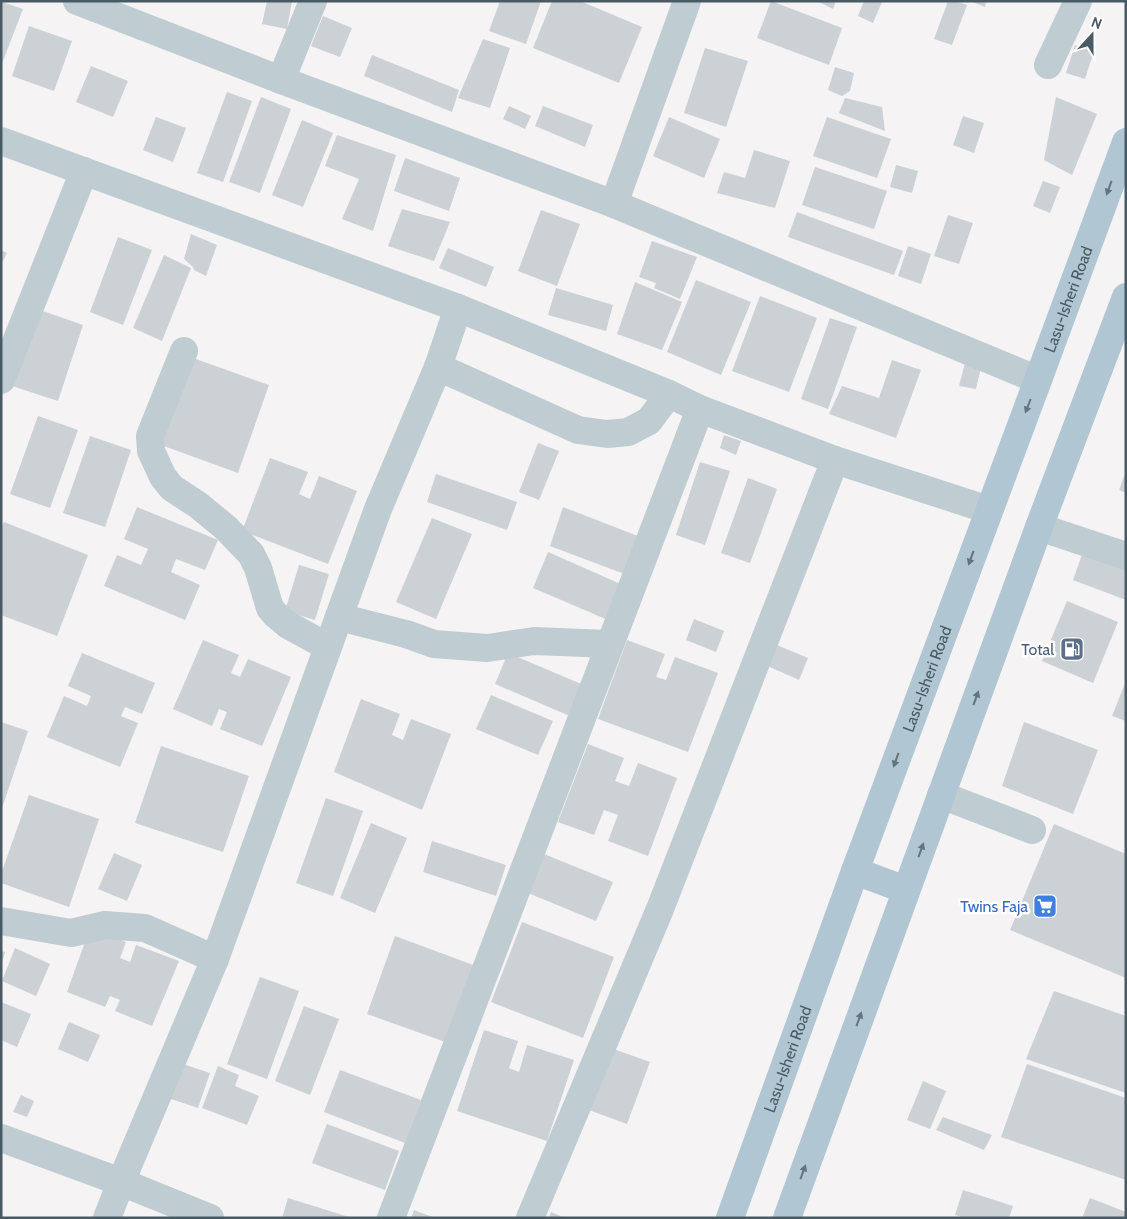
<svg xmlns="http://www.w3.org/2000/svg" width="1127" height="1219" viewBox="0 0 1127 1219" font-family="Cabin,sans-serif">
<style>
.building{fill:#ccd1d5}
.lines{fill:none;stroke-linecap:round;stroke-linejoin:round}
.minor{stroke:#bfcdd3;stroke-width:28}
.major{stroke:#b0c7d3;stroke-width:28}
.oneway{fill:#62757f}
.labels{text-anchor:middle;stroke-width:5;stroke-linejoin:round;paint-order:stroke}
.street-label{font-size:16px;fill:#485a63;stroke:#fff}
.service-label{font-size:16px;fill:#4e5e75;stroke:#fff;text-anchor:end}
.shop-label{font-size:16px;fill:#366cbe;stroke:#fff;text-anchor:end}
</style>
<rect width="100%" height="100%" fill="#f5f3f3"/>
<!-- building -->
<g class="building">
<path d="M267,1H292L287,29L262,24Z"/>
<path d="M500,1H541L526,44L489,31Z"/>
<path d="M552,1H580L642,27L619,83L533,48Z"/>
<path d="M771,1L842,28L829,65L757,38Z"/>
<path d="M817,1H836L833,9Z"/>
<path d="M864,1L882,2L873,23L858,16Z"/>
<path d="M948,1H955L967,5L952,45L934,39Z"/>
<path d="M970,1H986L985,7Z"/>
<path d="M2,2L23,9L1,66V4Z"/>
<path d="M323,16L352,28L340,57L311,46Z"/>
<path d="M29,26L72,41L54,91L12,76Z"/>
<path d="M483,39L510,48L490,108L458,98Z"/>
<path d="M1075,45L1094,51L1085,79L1066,73Z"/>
<path d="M705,48L748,61L726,127L684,113Z"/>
<path d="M372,55L459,90L452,112L364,76Z"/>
<path d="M91,66L128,81L113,117L76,102Z"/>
<path d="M835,67L854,73L850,91L842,96L828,90Z"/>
<path d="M227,92L252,101L223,182L197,173Z"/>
<path d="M261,97L291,109L260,193L229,182Z"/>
<path d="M1056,97L1097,114L1072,175L1044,160Z"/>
<path d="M845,98L882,107L885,131L839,113Z"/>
<path d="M509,106L531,116L525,129L503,119Z"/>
<path d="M543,106L593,125L585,147L535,126Z"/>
<path d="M963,116L984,123L974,153L953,145Z"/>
<path d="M156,117L186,128L173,162L143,150Z"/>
<path d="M669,117L720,139L704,178L653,156Z"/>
<path d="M827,117L891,139L877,178L813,156Z"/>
<path d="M302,120L333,133L303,207L272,195Z"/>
<path d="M337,135L396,155L373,231L342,219L359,179L325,166Z"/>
<path d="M754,150L790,161L775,208L717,193L724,172L745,178Z"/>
<path d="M405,158L460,178L449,211L394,191Z"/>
<path d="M896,165L918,171L912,193L890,187Z"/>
<path d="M815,167L887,191L874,229L802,205Z"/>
<path d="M1043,181L1060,187L1050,213L1033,206Z"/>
<path d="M402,209L450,222L434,261L388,246Z"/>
<path d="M541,210L580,224L557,286L518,271Z"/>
<path d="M797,212L903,251L894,275L788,237Z"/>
<path d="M948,215L973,223L959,264L934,256Z"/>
<path d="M191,234L217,245L206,276L194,270L193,267L184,259Z"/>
<path d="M118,237L152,250L123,325L90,312Z"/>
<path d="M652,241L697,257L680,299L654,288L656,283L639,277Z"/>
<path d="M908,246L931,254L921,284L898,276Z"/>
<path d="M448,248L494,267L486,287L439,268Z"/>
<path d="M1,250L7,253L1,265Z"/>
<path d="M164,255L191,268L162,341L133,328Z"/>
<path d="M696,280L751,302L721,375L667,352Z"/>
<path d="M635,282L682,302L662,350L617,334Z"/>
<path d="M556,288L613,305L606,331L548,315Z"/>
<path d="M760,296L817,318L789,392L732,371Z"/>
<path d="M37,309L83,325L58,401L12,386Z"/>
<path d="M830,318L857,327L828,409L801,399Z"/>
<path d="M193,358L269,385L238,473L161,445Z"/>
<path d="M966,359L982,363L976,389L959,386Z"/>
<path d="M892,360L921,370L896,438L829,414L842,386L879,398Z"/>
<path d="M38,416L78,430L50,508L10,494Z"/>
<path d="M724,435L741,441L736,455L720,448Z"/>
<path d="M90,436L131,450L105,527L63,513Z"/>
<path d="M538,443L559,451L539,500L519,492Z"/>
<path d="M270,458L308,472L299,494L310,499L319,476L357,491L328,564L242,531Z"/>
<path d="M700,462L730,471L705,545L676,535Z"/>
<path d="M436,474L517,502L507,530L427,502Z"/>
<path d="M1124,476L1126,477V493L1119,490Z"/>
<path d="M748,478L777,489L750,563L721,553Z"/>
<path d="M137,507L218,540L205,570L176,559L171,572L200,585L185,620L104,586L117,555L141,565L148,549L124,539Z"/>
<path d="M563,507L643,538L627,575L550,546Z"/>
<path d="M432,518L472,534L436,619L396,602Z"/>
<path d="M4,522L88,555L57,636L1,615V528Z"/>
<path d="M1084,549L1126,565V600L1073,580Z"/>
<path d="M548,552L623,585L608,620L533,588Z"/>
<path d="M299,565L329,574L315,620L285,611Z"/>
<path d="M1067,601L1118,622L1093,683L1042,661Z"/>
<path d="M694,619L724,631L716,652L686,640Z"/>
<path d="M203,640L239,655L231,673L240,677L248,659L291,677L262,746L220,729L227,712L219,709L212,726L173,709Z"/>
<path d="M627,640L665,654L656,677L666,680L675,657L718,673L688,752L598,719Z"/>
<path d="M772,643L808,658L799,680L763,664Z"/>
<path d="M82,653L155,683L142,714L125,707L121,716L138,723L120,767L47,737L64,696L87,706L91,696L68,686Z"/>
<path d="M508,653L586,686L572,717L495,684Z"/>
<path d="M1126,681V721L1112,716Z"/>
<path d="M491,695L553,721L538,755L476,729Z"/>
<path d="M361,699L400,714L392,735L403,740L411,719L451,734L422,810L334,772Z"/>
<path d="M1,722L28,731L2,808H1Z"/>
<path d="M1024,722L1098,750L1073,814L1002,786Z"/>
<path d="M588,744L624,758L615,781L629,786L638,763L677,778L648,856L608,841L618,815L604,810L594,835L558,822Z"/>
<path d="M161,746L249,776L223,852L135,823Z"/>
<path d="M29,795L99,819L69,907L1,883V874Z"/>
<path d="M326,798L363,811L333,896L296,883Z"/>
<path d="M371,823L407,838L375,913L340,898Z"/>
<path d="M1054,824L1126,854V978L1010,930Z"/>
<path d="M432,841L506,865L496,896L423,872Z"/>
<path d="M114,853L142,865L127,901L98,889Z"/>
<path d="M544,854L613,882L596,921L528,893Z"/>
<path d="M522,922L614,957L583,1038L491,1002Z"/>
<path d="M90,928L126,942L120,958L130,962L136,945L179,961L152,1026L115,1011L120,1000L110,996L105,1007L67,992Z"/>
<path d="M395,936L476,966L448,1043L367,1014Z"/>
<path d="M15,948L50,964L36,996L2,981Z"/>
<path d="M1,951L5,952L2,963H1Z"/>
<path d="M260,977L299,991L267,1079L227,1064Z"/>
<path d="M1054,991L1126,1016V1093L1026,1059Z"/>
<path d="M1,1002L31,1014L17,1047L1,1040Z"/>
<path d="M304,1006L339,1019L310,1095L275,1081Z"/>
<path d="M69,1022L100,1035L88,1062L58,1049Z"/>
<path d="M484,1030L518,1041L509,1068L519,1072L527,1045L574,1060L547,1141L457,1111Z"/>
<path d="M608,1047L650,1062L627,1124L586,1109Z"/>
<path d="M174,1061L210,1073L198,1108L162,1096Z"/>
<path d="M1027,1064L1126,1098V1180L1001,1137Z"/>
<path d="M218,1066L239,1075L235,1086L259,1096L247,1125L202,1108Z"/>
<path d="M340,1070L421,1100L405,1143L324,1112Z"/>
<path d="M923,1081L946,1091L930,1129L907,1120Z"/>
<path d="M21,1095L34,1101L27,1117L13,1112Z"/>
<path d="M943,1117L992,1135L984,1150L936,1130Z"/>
<path d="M327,1124L399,1151L385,1190L312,1163Z"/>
<path d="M963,1190L1013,1206L1009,1218H965L955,1215Z"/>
<path d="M288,1198L349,1217V1218H282Z"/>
<path d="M1090,1198L1126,1212V1218H1082Z"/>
<path d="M414,1210L435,1218H411Z"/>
<path d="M551,1212L565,1218H549Z"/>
</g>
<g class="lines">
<!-- minor -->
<g class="minor">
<path d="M77,1L281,80L614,204L1038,380"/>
<path d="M1048,65L1078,1"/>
<path d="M281,80L313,1"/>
<path d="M1,141L458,308L669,394L700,409L835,460L989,510"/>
<path d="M614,204L687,1"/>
<path d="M184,351L150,436L151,451L163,477L172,488L198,505L226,528L251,554L258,568L270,608L275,614L288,625L328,647"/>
<path d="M438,367L578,430L607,434L628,432L649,421L669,394"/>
<path d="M1,380L84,171"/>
<path d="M1039,527L1126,556"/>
<path d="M339,617L406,634L434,644L487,648L534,641L609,644"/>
<path d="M941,795L1032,830"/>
<path d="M1,921L71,933L105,925L145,928L215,959"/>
<path d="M1,1138L121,1182L210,1218"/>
<path d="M107,1218L121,1182L215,959L378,509L438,367L458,308"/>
<path d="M391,1218L700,409"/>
<path d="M530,1218L660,909L835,460"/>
</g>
<!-- major -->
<g class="major">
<path d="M855,871L906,890"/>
<path id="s1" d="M730,1218L855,871L1038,380L1126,142"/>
<path d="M787,1218L1039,527L1126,297"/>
</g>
</g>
<!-- one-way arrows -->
<defs><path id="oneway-solid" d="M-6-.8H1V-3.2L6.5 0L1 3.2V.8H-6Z" transform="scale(1.25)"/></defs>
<g class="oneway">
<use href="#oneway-solid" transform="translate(1109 188) rotate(110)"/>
<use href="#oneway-solid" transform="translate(1028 406) rotate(111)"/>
<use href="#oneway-solid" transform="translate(971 558) rotate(110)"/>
<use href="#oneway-solid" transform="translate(976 698) rotate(-70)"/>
<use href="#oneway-solid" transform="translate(896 760) rotate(110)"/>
<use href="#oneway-solid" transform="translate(921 850) rotate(-70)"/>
<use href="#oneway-solid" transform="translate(859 1019) rotate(-70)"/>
<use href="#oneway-solid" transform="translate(803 1172) rotate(-70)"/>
</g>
<!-- icons -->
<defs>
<g id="fuel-square" transform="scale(1.25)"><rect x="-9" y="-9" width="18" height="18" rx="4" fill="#5c6f8a" stroke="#fff"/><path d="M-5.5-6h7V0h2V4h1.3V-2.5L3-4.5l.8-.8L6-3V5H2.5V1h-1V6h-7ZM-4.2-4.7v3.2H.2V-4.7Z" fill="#fff"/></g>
<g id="supermarket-square" transform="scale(1.25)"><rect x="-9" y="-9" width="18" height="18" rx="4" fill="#3f7fe0" stroke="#fff"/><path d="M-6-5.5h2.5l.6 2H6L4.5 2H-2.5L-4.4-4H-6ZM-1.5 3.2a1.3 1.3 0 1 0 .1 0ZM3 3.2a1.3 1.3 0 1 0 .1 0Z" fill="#fff"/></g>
</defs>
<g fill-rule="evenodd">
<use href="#fuel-square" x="1072" y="649"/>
<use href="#supermarket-square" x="1045" y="906"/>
</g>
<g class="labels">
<!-- street labels -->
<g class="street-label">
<text dy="6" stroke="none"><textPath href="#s1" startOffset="979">Lasu-Isheri Road</textPath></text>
<text dy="6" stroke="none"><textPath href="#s1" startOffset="574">Lasu-Isheri Road</textPath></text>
<text dy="6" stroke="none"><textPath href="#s1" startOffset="169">Lasu-Isheri Road</textPath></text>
</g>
<!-- service labels -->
<g class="service-label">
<text x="1054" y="655">Total</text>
</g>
<!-- shop labels -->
<g class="shop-label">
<text x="1028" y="912">Twins Faja</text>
</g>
</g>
<!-- border -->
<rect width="1127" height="1219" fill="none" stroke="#485a63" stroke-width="5"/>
<!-- north arrow -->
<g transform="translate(1092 35) rotate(21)" stroke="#ffffff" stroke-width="4" paint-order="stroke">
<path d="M0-4L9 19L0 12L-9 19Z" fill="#485a63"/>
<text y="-8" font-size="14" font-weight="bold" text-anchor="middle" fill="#485a63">N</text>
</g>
</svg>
